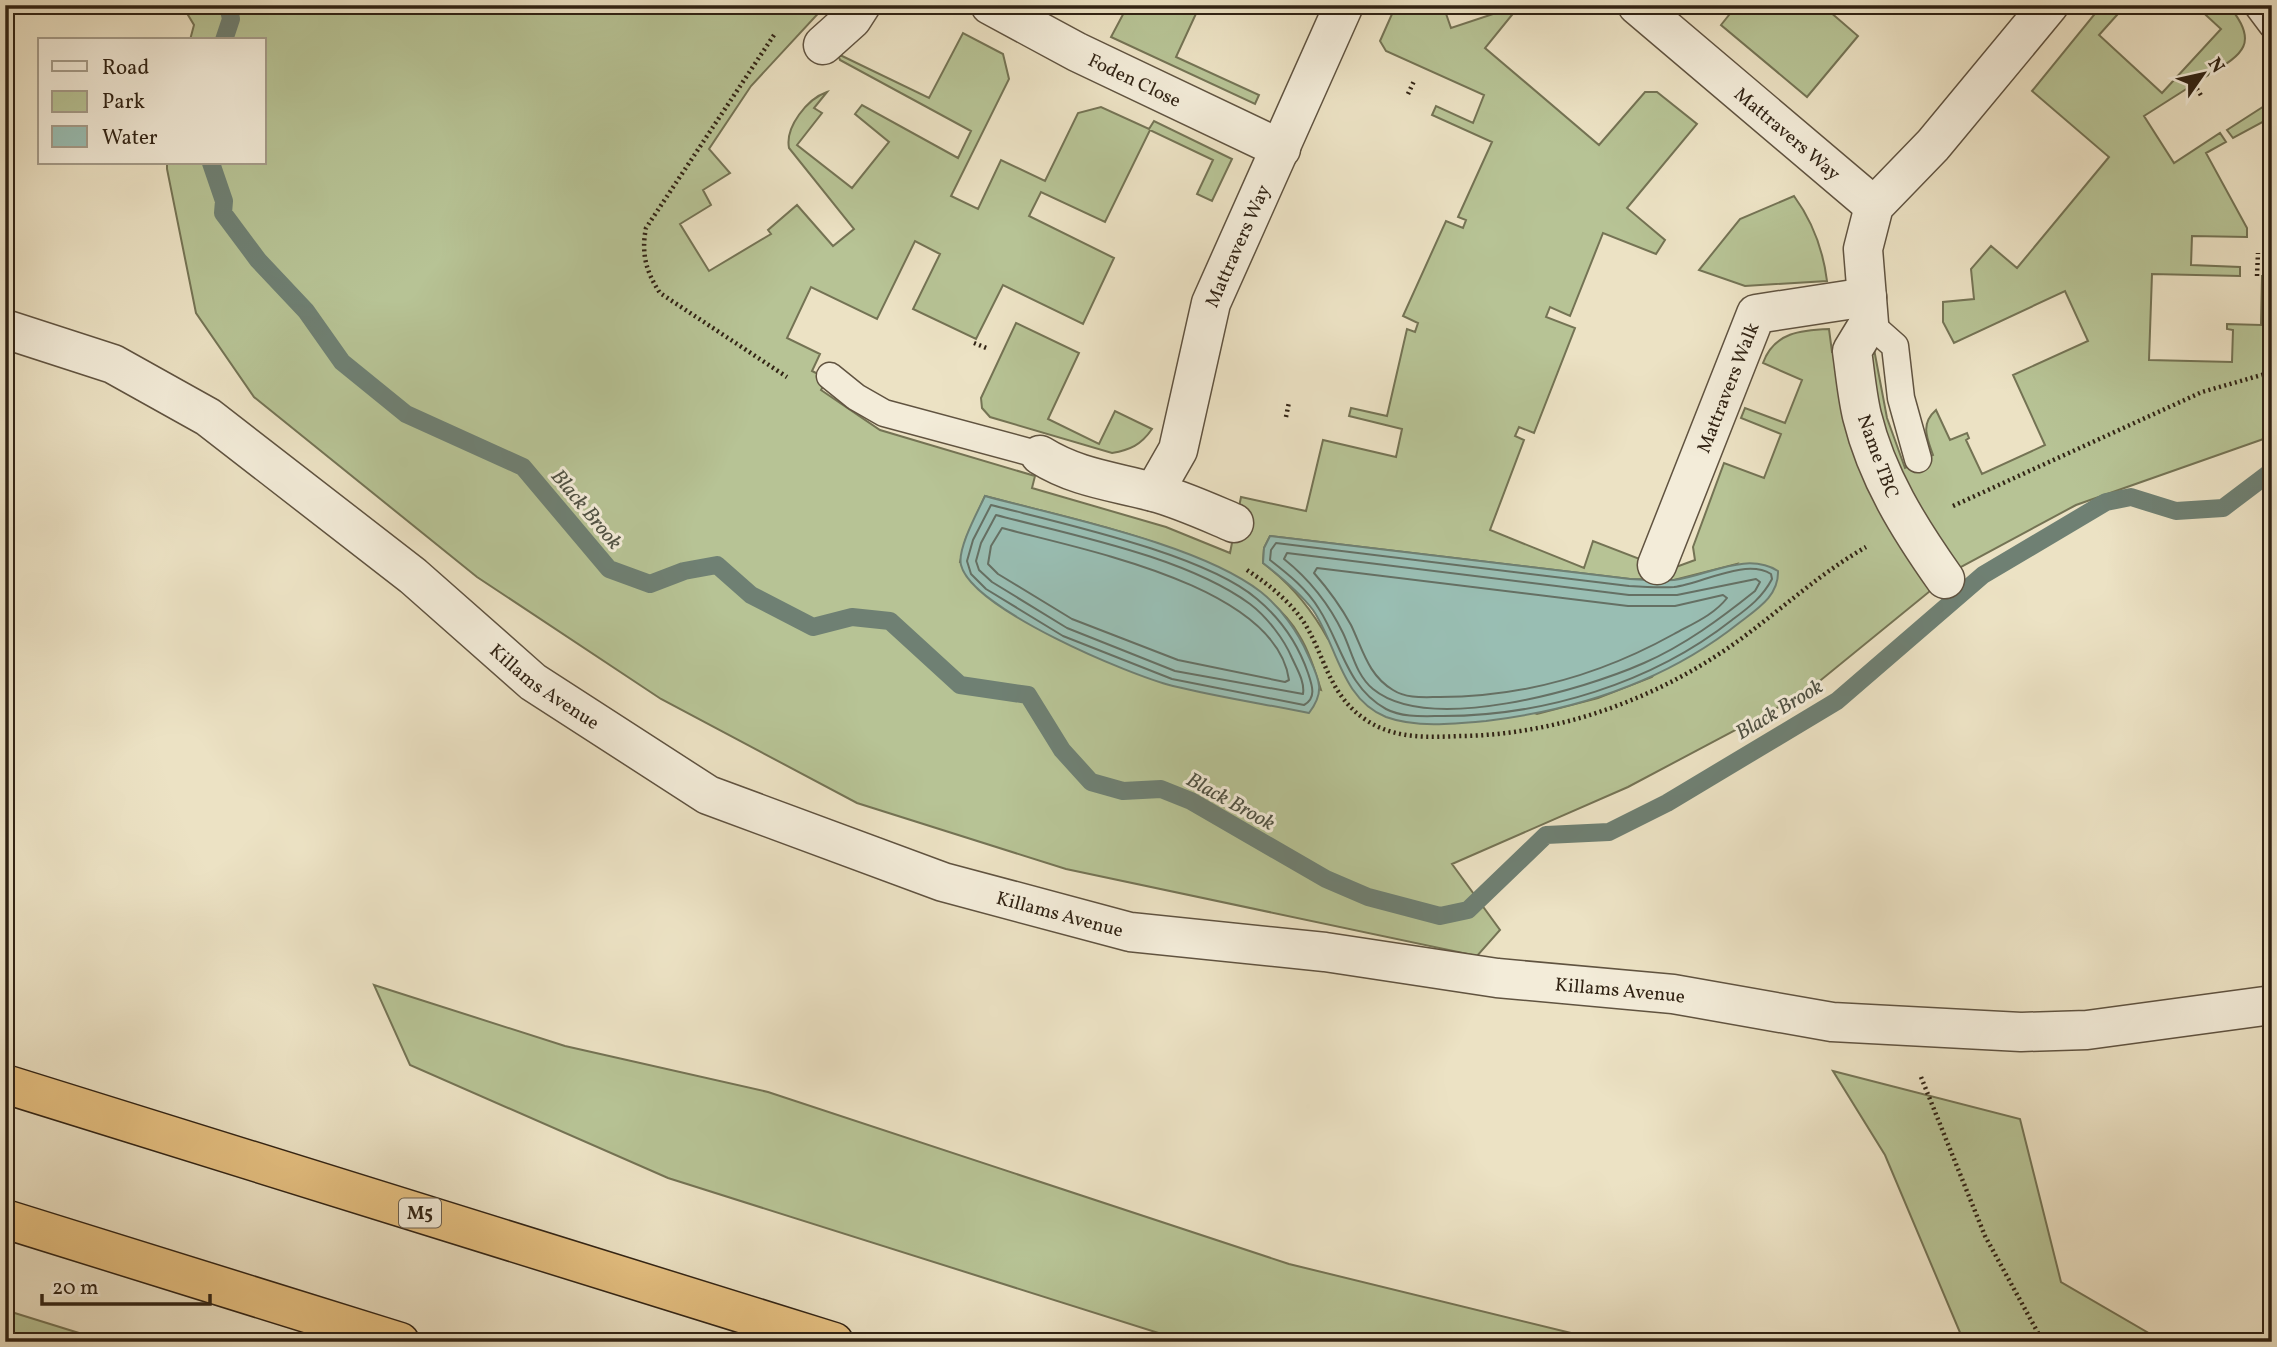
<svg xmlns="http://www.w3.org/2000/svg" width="2277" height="1347" viewBox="0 0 2277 1347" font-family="Vollkorn,serif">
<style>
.green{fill:#b7c395;stroke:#747354;stroke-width:2;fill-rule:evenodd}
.water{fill:#99beb3;stroke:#6f8073;stroke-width:2}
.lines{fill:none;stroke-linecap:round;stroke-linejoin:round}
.shore{stroke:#657064;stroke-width:2}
.stream{stroke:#6f8073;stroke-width:18}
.lane-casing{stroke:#605340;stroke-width:29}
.street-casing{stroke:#605340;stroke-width:41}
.highway-casing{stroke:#312314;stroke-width:41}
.path{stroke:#312314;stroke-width:4.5;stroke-dasharray:2 3.5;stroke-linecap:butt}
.lane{stroke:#f3ecd9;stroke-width:26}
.street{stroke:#f3ecd9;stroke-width:38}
.highway{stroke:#e6c182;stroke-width:38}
.labels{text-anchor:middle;stroke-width:6;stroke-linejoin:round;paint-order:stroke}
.shield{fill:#f3ecd9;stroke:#6b5f4f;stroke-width:2}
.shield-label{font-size:18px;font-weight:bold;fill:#312314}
.street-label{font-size:19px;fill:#312314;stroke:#f3ecd9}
.water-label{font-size:21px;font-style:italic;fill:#505244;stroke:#f3ecd9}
</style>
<rect width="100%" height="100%" fill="#ece2c4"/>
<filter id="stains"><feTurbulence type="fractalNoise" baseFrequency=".00286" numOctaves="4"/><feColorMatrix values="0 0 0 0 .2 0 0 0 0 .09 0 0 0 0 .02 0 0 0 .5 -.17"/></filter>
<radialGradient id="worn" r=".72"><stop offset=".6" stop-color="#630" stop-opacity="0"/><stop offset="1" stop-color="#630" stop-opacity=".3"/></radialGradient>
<!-- green -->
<g class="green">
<path d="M182,5H826L751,86L709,149L730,173L703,190L711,205L680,224L709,271L771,234L768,230L797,205L833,246L854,229L789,148C785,127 807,99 827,92L814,108L822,113L797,145L852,188L889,142L855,114L862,105L958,158L971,131L840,60L838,54L929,98L963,33L1003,54L1009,79L951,196L978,209L1001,160L1045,181L1078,113L1101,107L1149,129L1154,121L1232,159L1212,201L1197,194L1213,160L1150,130L1105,222L1041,192L1029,216L1114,258L1083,324L1003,285L976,339L913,309L940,254L915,241L877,319L811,287L787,338L820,354L812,371L828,379L821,390L880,430L1035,476L1032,488L1166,527L1230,553L1241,497L1306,511L1323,440L1396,457L1402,429L1349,416L1351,408L1387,416L1407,329L1415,332L1418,323L1403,316L1446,221L1463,228L1466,220L1458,217L1492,142L1432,115L1436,106L1473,123L1484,95L1386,51L1380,41L1396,5H1443L1451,28L1520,5L1485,48L1599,145L1645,92H1657L1697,124L1627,208L1665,240L1656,254L1603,233L1570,316L1550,307L1546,317L1575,328L1534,433L1519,427L1515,436L1524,440L1490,530L1584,568L1593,541L1668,570L1695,560L1693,547L1724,463L1764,478L1781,434L1741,418L1745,408L1785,423L1802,380L1763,363C1774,332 1802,330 1829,329L1832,352H1839L1895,472L1865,349H1874L1887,418L1905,468L1933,455C1927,438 1920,424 1936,410L1950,440L1967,433L1969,438L1966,440L1982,474L2045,445L2013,375L2088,341L2065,291L1954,343L1943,322V302L1974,299L1971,269L1991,246L2017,268L2109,157L2032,91L2102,5H2126L2099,35L2162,93L2221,29L2195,5H2228C2266,49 2234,58 2197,82L2192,76L2187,80L2191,86L2144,116L2174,163L2220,133L2226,142L2206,153L2247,228V237L2192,236L2191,265L2240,267V276L2152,274L2149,360L2232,362L2233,330L2227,329V324L2261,325L2262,276H2272V436L2076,505L1957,569L1805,693L1628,787L1452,864L1500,930L1477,956L1066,869L857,803L661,699L477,577L254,397L196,313L167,169V163H264V40H190L194,25ZM985,496C1072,520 1252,552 1299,635C1309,651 1315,671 1321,690L960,562L966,538ZM1270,536L1630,579L1674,580L1737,564L1652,677L1598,698L1537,714L1328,639C1311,608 1291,584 1263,563L1264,548Z"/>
<path d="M1128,5H1200L1176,57L1259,95L1255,104L1111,37Z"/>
<path d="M1737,5H1822L1858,36L1807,97L1721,25Z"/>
<path d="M2272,101V117L2233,138L2227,130Z"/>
<path d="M1794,196C1813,222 1823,249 1827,281L1745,286L1699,270L1740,219Z"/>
<path d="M1016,323L1079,353L1048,419L1099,444L1115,411L1152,429C1141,445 1130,450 1112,453L990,417L982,408L981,398Z"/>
<path d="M374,985L565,1046L768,1092L1289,1264L1608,1342H1187L668,1178L410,1065Z"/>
<path d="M1833,1071L2020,1119L2061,1282L2164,1342H1964L1885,1155Z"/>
<path d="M5,1310L108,1342H5Z"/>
</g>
<!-- water -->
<g class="water">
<path d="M985,496C1062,517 1199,544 1261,592C1281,608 1298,632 1308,655C1319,679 1326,691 1309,713C1264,704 1218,697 1173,686C1129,675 972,609 961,565C957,549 978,511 985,496Z"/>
<path d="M1270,536L1630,579C1644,580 1659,581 1674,580C1708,576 1746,551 1778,571C1779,596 1757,609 1739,623C1666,681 1577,710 1486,721C1454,724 1416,728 1386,717C1341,699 1337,645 1313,610C1299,592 1281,577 1263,563L1264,548Z"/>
</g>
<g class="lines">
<!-- shore -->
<g class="shore">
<path d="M991,505C1060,523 1205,554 1257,599C1281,619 1298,644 1308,673C1312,685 1317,698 1304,705L1172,679L1063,636L986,589L971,574L967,561L973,540Z"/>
<path d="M996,515C1072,535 1186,557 1250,604C1267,617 1284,639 1292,658C1297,669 1305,682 1303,694L1175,671L1067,628L992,582L979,570L976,561L981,543Z"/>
<path d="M1002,528C1079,549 1276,585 1289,680L1285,682L1178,660L1072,619L998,574L988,564L991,546Z"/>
<path d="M1276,543L1629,586C1644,587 1659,588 1674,587C1701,584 1745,558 1771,574L1772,579C1762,598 1748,608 1732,620C1652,683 1544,716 1443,716C1425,716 1403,718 1386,709C1347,688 1341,643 1319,609C1307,589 1288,574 1270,560L1271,550Z"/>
<path d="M1287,553L1629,595H1677L1756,579L1760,582L1755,591C1720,619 1685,645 1644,663C1583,690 1429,735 1373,689C1356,675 1352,652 1343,633C1329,604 1309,579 1284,559Z"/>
<path d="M1317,568L1628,606H1675L1723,595L1727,598C1714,615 1692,624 1674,634C1602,674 1523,697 1440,697C1425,697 1407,699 1393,690C1368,675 1363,650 1351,625C1340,605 1328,589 1314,573Z"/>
</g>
<!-- stream -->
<g class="stream">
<path d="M224,40L231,19L228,5"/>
<path d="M211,163L224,201L223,213L258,260L306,311L342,362L406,414L523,467L609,569L650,584L684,571L717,565L751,595L813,627L852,617L890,621L960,685L1028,695L1062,750L1091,782L1123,791L1161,789L1191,801L1326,879L1368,897L1440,916L1468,910L1546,835L1609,832L1667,803L1837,701L1983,575L2106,502L2131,497L2176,511L2223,508L2272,471"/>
</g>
<!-- lane casing -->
<g class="lane-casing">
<g id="lane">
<path d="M2257,5L2272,25"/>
<path d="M1869,323L1895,346L1901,398L1918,459"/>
<path d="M830,376L856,397L884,413L1040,455"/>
</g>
</g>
<!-- street casing -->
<g class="street-casing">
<g id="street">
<path id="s1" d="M990,5L1077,52L1281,149"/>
<path id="s2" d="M1637,5L1874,206"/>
<path d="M823,45L852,19L861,5"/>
<path id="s3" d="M5,329L113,364L208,417L413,576L533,682L708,795L943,882L1130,932L1325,952L1497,978L1673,994L1832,1022L2021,1032L2087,1030L2272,1005"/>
<path d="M1040,455C1077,478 1112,481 1153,492C1180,499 1208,512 1234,523"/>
<path id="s4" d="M1154,492L1178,450L1211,303L1344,5"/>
<path id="s5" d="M1657,565L1756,314L1867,297"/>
<path d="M1945,579C1909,528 1877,477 1862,416C1857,395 1855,372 1852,351L1869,323L1863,249L1874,206L1933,145L2049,5"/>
</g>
</g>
<!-- highway casing -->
<g class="highway-casing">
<g id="highway">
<path d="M5,1084L834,1342"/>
<path d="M5,1219L400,1342"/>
</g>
</g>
<!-- path -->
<g class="path">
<path d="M774,35L646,228C641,253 646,272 660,293L787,377"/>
<path d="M2194,84L2202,97"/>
<path d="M1408,94L1414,81"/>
<path d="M2257,276L2258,253"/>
<path d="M974,343L989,349"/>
<path d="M1286,417L1289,402"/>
<path d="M1953,506L2202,392L2272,372"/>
<path d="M1247,570C1268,584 1291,602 1305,624C1326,659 1329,695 1366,720C1396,740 1429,737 1463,736C1561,734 1659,698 1738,641C1782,609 1819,574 1866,547"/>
<path d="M1921,1077L1985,1236L2043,1342"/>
</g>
<!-- lane -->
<use href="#lane" class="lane"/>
<!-- street -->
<use href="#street" class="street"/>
<!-- highway -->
<use href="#highway" class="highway"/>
</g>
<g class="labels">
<!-- shield labels -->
<rect class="shield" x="399" y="1198.5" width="42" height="29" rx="5"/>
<g class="shield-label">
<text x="420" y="1219">M5</text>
</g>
<!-- street labels -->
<g class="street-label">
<text dy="7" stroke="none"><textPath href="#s1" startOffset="163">Foden Close</textPath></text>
<text dy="7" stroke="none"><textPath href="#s2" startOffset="198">Mattravers Way</textPath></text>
<text dy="7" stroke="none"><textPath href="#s4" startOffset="262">Mattravers Way</textPath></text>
<text dy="7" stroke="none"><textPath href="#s5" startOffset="191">Mattravers Walk</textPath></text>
<text transform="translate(1879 456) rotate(70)" y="7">Name TBC</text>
<text dy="7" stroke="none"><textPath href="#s3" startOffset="654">Killams Avenue</textPath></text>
<text dy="7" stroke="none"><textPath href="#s3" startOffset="1222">Killams Avenue</textPath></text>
<text dy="7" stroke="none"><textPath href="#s3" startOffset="1788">Killams Avenue</textPath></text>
</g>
<!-- water labels -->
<g class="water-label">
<text transform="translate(587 509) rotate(50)" y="7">Black Brook</text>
<text transform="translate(1779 709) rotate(-31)" y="7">Black Brook</text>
<text transform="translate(1231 801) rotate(29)" y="7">Black Brook</text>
</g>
</g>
<!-- margin -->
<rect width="2277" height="1347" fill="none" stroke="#ece2c4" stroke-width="28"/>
<rect x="7" y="7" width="2263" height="1333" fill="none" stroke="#312314" stroke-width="3.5"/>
<rect x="14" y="14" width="2249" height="1319" fill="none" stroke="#312314" stroke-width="2"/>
<!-- legend -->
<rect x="38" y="38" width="228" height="126" fill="#f3ecd9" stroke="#a59c8a" stroke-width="2"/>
<rect x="52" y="61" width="35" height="10" fill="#f3ecd9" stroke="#a59c8a" stroke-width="2"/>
<text x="102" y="74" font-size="21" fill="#312314">Road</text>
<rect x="52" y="91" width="35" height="21" fill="#b7c395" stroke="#a59c8a" stroke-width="2"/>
<text x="102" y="108" font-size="21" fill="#312314">Park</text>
<rect x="52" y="126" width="35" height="21" fill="#99beb3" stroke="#a59c8a" stroke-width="2"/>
<text x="102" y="144" font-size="21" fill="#312314">Water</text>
<!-- north arrow -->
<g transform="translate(2203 74) rotate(56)" stroke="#f3ecd9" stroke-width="5" paint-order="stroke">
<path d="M0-5L12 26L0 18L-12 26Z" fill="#312314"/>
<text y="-10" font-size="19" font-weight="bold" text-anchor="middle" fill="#312314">N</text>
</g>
<!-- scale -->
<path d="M42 1294v10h168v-10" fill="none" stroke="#312314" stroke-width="3.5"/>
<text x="52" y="1294" font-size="21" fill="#312314" stroke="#f3ecd9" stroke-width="5" paint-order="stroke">20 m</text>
<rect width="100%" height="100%" filter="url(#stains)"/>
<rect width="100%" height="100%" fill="url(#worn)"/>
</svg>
